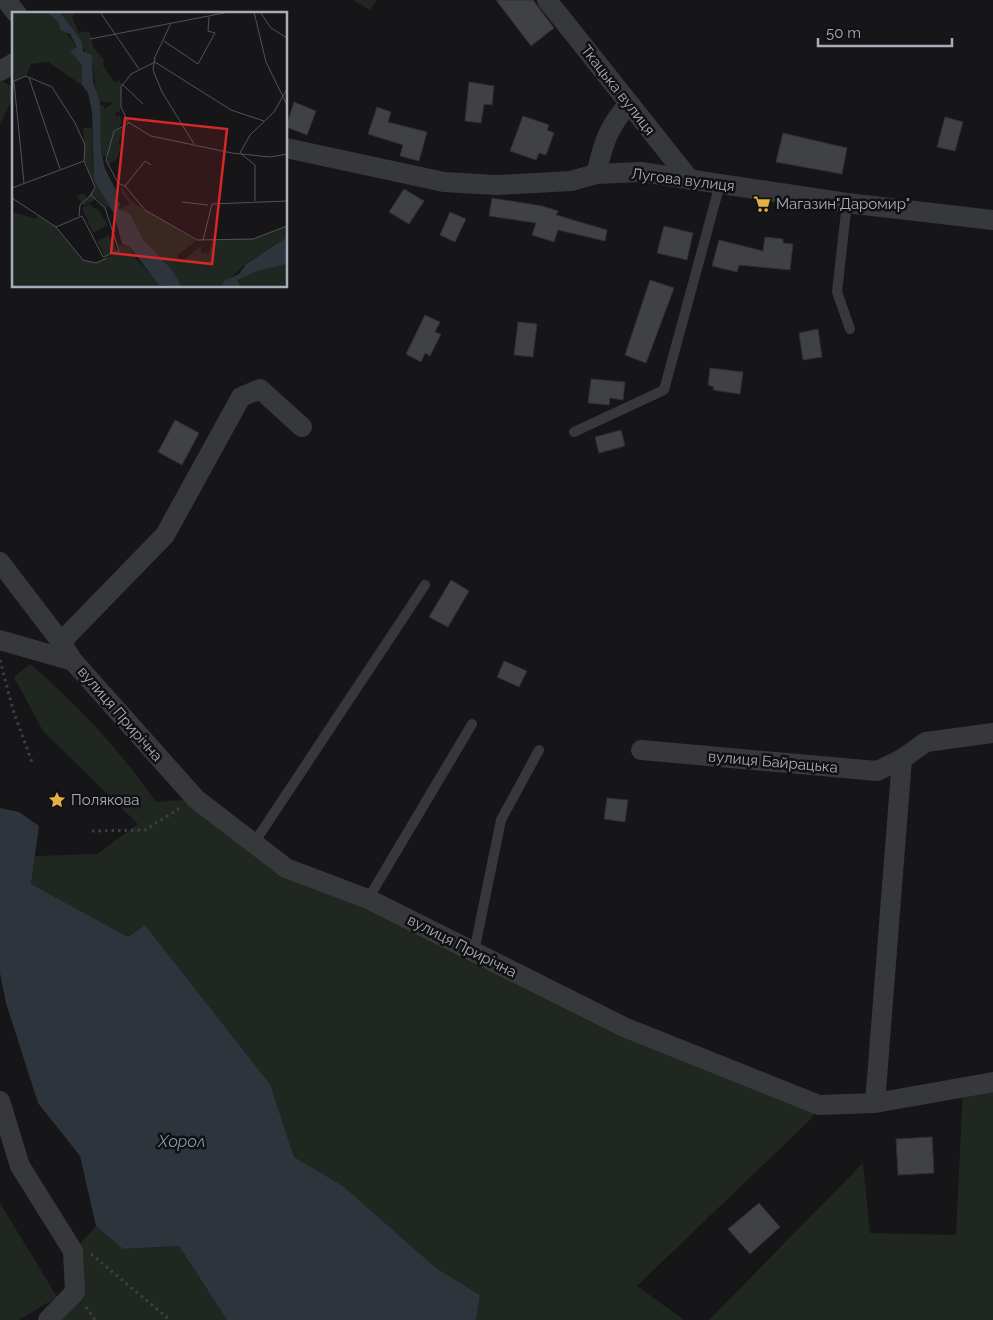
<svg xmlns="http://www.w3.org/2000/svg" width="993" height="1320" viewBox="0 0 993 1320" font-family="Raleway,sans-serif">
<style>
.green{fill:#202721}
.water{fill:#2d343b}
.building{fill:#404145;stroke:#303033}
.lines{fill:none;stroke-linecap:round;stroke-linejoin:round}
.path{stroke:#3d3f43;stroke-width:3;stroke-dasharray:2.5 4;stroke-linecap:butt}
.lane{stroke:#37383c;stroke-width:10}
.street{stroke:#37383c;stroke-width:20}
.labels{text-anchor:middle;stroke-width:5;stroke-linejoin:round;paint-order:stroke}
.street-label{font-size:15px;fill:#a9adb7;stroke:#111113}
.poi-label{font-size:15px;fill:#a9adb7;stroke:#111113;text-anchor:start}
.water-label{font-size:16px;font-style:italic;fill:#839aaf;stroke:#111113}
.inset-road{fill:none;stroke:#515258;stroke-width:1}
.view{fill:#d62828;fill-opacity:0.15;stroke:#d62828;stroke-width:2.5}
.inset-edge{fill:none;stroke:#a9adb7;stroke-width:2.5}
</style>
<rect width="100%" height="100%" fill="#161618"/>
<!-- green -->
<g class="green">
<path d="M353,0H377L370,10Z"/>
<path d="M0,79L14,89V96L0,124Z"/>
<path d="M30,664C80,707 118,748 156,802L196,799L286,868L624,1027L819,1105L811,1119L637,1286L684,1320H476L480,1295L436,1268L343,1186L294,1157L270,1084L145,925L128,937L31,884L35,856L97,854L138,824L43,731L14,677Z"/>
<path d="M993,1082V1320H709L863,1163L870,1233L956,1235L963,1087Z"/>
<path d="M0,1203L57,1297L19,1320H0Z"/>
<path d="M96,1226L123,1249L179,1246L227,1320H48L75,1292L80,1244Z"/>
</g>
<!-- water -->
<path class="water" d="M0,808L19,812L39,826L31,884L128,937L145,925L270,1084L294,1157L343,1186L436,1268L480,1295L476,1320H227L179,1246L123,1249L96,1226L80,1156L38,1103L6,1003L0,973Z"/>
<!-- building -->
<g class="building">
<path d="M496,0H533L554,28L531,46Z"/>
<path d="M469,82L494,86L492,105L484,104L481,123L465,121Z"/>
<path d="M294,102L316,111L307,135L286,127Z"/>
<path d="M377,107L391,112L388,122L427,132L419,161L400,156L403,145L368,134Z"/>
<path d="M523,116L549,125L547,130L554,133L546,155L539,153L536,160L510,151Z"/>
<path d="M945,117L963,122L955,151L937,147Z"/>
<path d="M783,133L847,148L842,174L776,162Z"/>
<path d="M404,189L424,201L409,224L389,212Z"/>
<path d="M492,198L542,206L558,211L556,215L607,230L605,241L558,230L554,242L532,235L536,223L489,216Z"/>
<path d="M450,212L466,219L455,242L440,235Z"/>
<path d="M664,226L693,233L687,260L657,253Z"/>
<path d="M765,237L783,239V243L793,244L790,270L739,265L737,272L712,266L719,240L763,251Z"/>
<path d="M650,280L674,288L646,363L625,355Z"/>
<path d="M425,315L440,322L435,332L441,334L430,356L425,353L421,362L406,354Z"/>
<path d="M518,322L537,324L533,357L514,355Z"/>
<path d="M818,329L822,357L803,360L799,333Z"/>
<path d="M710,368L743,372L740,394L713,390L714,387L708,385Z"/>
<path d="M591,379L625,382L623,400L610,398L609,405L588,403Z"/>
<path d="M175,420L199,433L182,465L158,452Z"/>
<path d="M621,430L625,446L599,453L595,437Z"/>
<path d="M451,580L469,591L448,627L429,617Z"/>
<path d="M504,661L527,671L519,687L497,677Z"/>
<path d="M607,798L628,800L625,822L604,819Z"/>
<path d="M932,1137L934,1173L898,1175L896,1139Z"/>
<path d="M759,1203L780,1227L750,1254L728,1229Z"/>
</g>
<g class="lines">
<!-- path -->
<g class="path">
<path d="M0,660L13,710L33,765"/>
<path d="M92,831L145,830L180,808"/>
<path d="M91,1254L170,1320"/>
<path d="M86,1307L95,1320"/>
</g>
<!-- lane -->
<g class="lane">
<path d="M847,203L837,292L850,329"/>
<path d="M574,432L664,390L720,184"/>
<path d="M254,843L425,585"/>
<path d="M368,899L472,724"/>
<path d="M474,952L501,820L539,750"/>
</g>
<!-- street -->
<g class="street">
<path d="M6,0L17,14"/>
<path d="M547,0L690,180"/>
<path d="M0,71L14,63"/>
<path d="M286,148L444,182L497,185L571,181L596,174L641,172L847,203L993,220"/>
<path d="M596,174C603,145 608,126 629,104"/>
<path d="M0,562L61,642"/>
<path d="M0,640L73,661L196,799L286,868L368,899L624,1027L819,1105L875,1103L993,1082"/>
<path d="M73,661L61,642L165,535L241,397L260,389L302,427"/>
<path d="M641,750L877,771L902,759"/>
<path d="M0,1101L20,1166L73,1251L75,1292L48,1320"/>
<path d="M875,1103L902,759L926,742L993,733"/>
</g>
</g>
<!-- icons -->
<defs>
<g id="supermarket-bare" transform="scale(1.35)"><path d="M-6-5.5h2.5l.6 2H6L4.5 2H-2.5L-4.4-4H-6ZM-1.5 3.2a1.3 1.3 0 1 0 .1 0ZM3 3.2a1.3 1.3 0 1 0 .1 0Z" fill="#e3b043" stroke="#111113" stroke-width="2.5" paint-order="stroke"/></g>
<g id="sight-bare" transform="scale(1.35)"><path d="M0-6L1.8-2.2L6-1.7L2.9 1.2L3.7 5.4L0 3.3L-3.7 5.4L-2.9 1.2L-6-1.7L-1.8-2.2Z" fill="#e3b043" stroke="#111113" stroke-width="2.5" paint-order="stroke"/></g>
</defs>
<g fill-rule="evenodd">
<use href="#supermarket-bare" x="762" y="204"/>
<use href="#sight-bare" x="57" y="800"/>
</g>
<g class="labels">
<!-- street labels -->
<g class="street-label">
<text transform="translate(618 90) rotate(52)" y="5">Ткацька вулиця</text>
<text transform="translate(683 180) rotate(7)" y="5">Лугова вулиця</text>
<text transform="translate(120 714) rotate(49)" y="5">вулиця Прирічна</text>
<text transform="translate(773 762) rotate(5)" y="5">вулиця Байрацька</text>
<text transform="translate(462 946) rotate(27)" y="5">вулиця Прирічна</text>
</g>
<!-- poi labels -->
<g class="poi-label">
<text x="776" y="209">Магазин"Даромир"</text>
<text x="71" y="805">Полякова</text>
</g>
<!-- water labels -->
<g class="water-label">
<text x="182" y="1147">Хорол</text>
</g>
</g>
<!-- overview -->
<g transform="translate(12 12)">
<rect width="275" height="275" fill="#161618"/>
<path d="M0,0H35L47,11L65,35L59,39L70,53V73L36,50L19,52L14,64L0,70ZM46,0H64L60,5L67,21L77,19L82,37L92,47L91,53L102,70L107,68L110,72L108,99L103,101L105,105L108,103L110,112L105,115H114L106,131L109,135L105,147L95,153L96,143L91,145L89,138L86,93H91L93,97L101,91L85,89L81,50ZM71,116H80L81,159L97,194L93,196L85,186L72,194L65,184L71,181L75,186L83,175L73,149ZM109,174L120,190L184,229L165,244L170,249L189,234V241L197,242L200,227H241L275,214V225L234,251L210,275H170L161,259L131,227L118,202L107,197L118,192L110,181ZM78,192L82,197L85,196L96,213L81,221L70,196ZM0,200L24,207L26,203L44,215L71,248L84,251L107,239L106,232L118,235L123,246L151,275H0ZM97,223L105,239L93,245L85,229ZM275,252V275H228L224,268L245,259Z" fill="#202721"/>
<path d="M35,0H46L51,4L70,30L71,39L80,43L81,69L88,91L89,138L93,157L104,178L103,188L108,191L107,197L118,202L131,227L161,259L170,275L147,273L118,235L110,232L102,202L82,168L80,99L76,81L70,73V53L58,39L65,35L58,22L48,18L47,11ZM275,225V252L245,259L225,268L228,275H210L212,269L227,262L234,252Z" fill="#2d343b"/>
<path class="inset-road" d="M88,0L127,57M242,0L254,50L275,93M248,0L259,16L275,26M78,27L217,0M152,29L186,52L203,21L196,19L197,5M143,46L141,58L150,80L182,132M142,47L159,11M17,66L48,157M0,70L14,64L40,75L63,111L73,133L72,149L83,175L79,183L93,196L107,239L91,245L70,204L44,215L0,186M2,70L12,171M110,72L131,92M252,109L219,98L143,50L119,62L109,75V95L116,110L139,124L220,141L258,145L275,142M117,111L102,119L94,148L106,171L113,174L133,198L185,228L241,227L275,214M113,174L133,149L139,153M0,176L72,149M243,189V153L228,141L238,123L262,100L275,77M170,190L196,193M67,204L68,193L79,183M44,215L71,248L84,251L95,246M191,228L200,192L275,189"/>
<path class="view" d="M113,106L215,117L200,252L99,241Z"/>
<rect width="275" height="275" class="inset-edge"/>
</g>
<!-- scale -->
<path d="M818 38v8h134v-8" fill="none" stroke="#a9adb7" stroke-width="2.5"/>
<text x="826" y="38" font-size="15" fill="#a9adb7" stroke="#111113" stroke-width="4" paint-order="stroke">50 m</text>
</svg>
